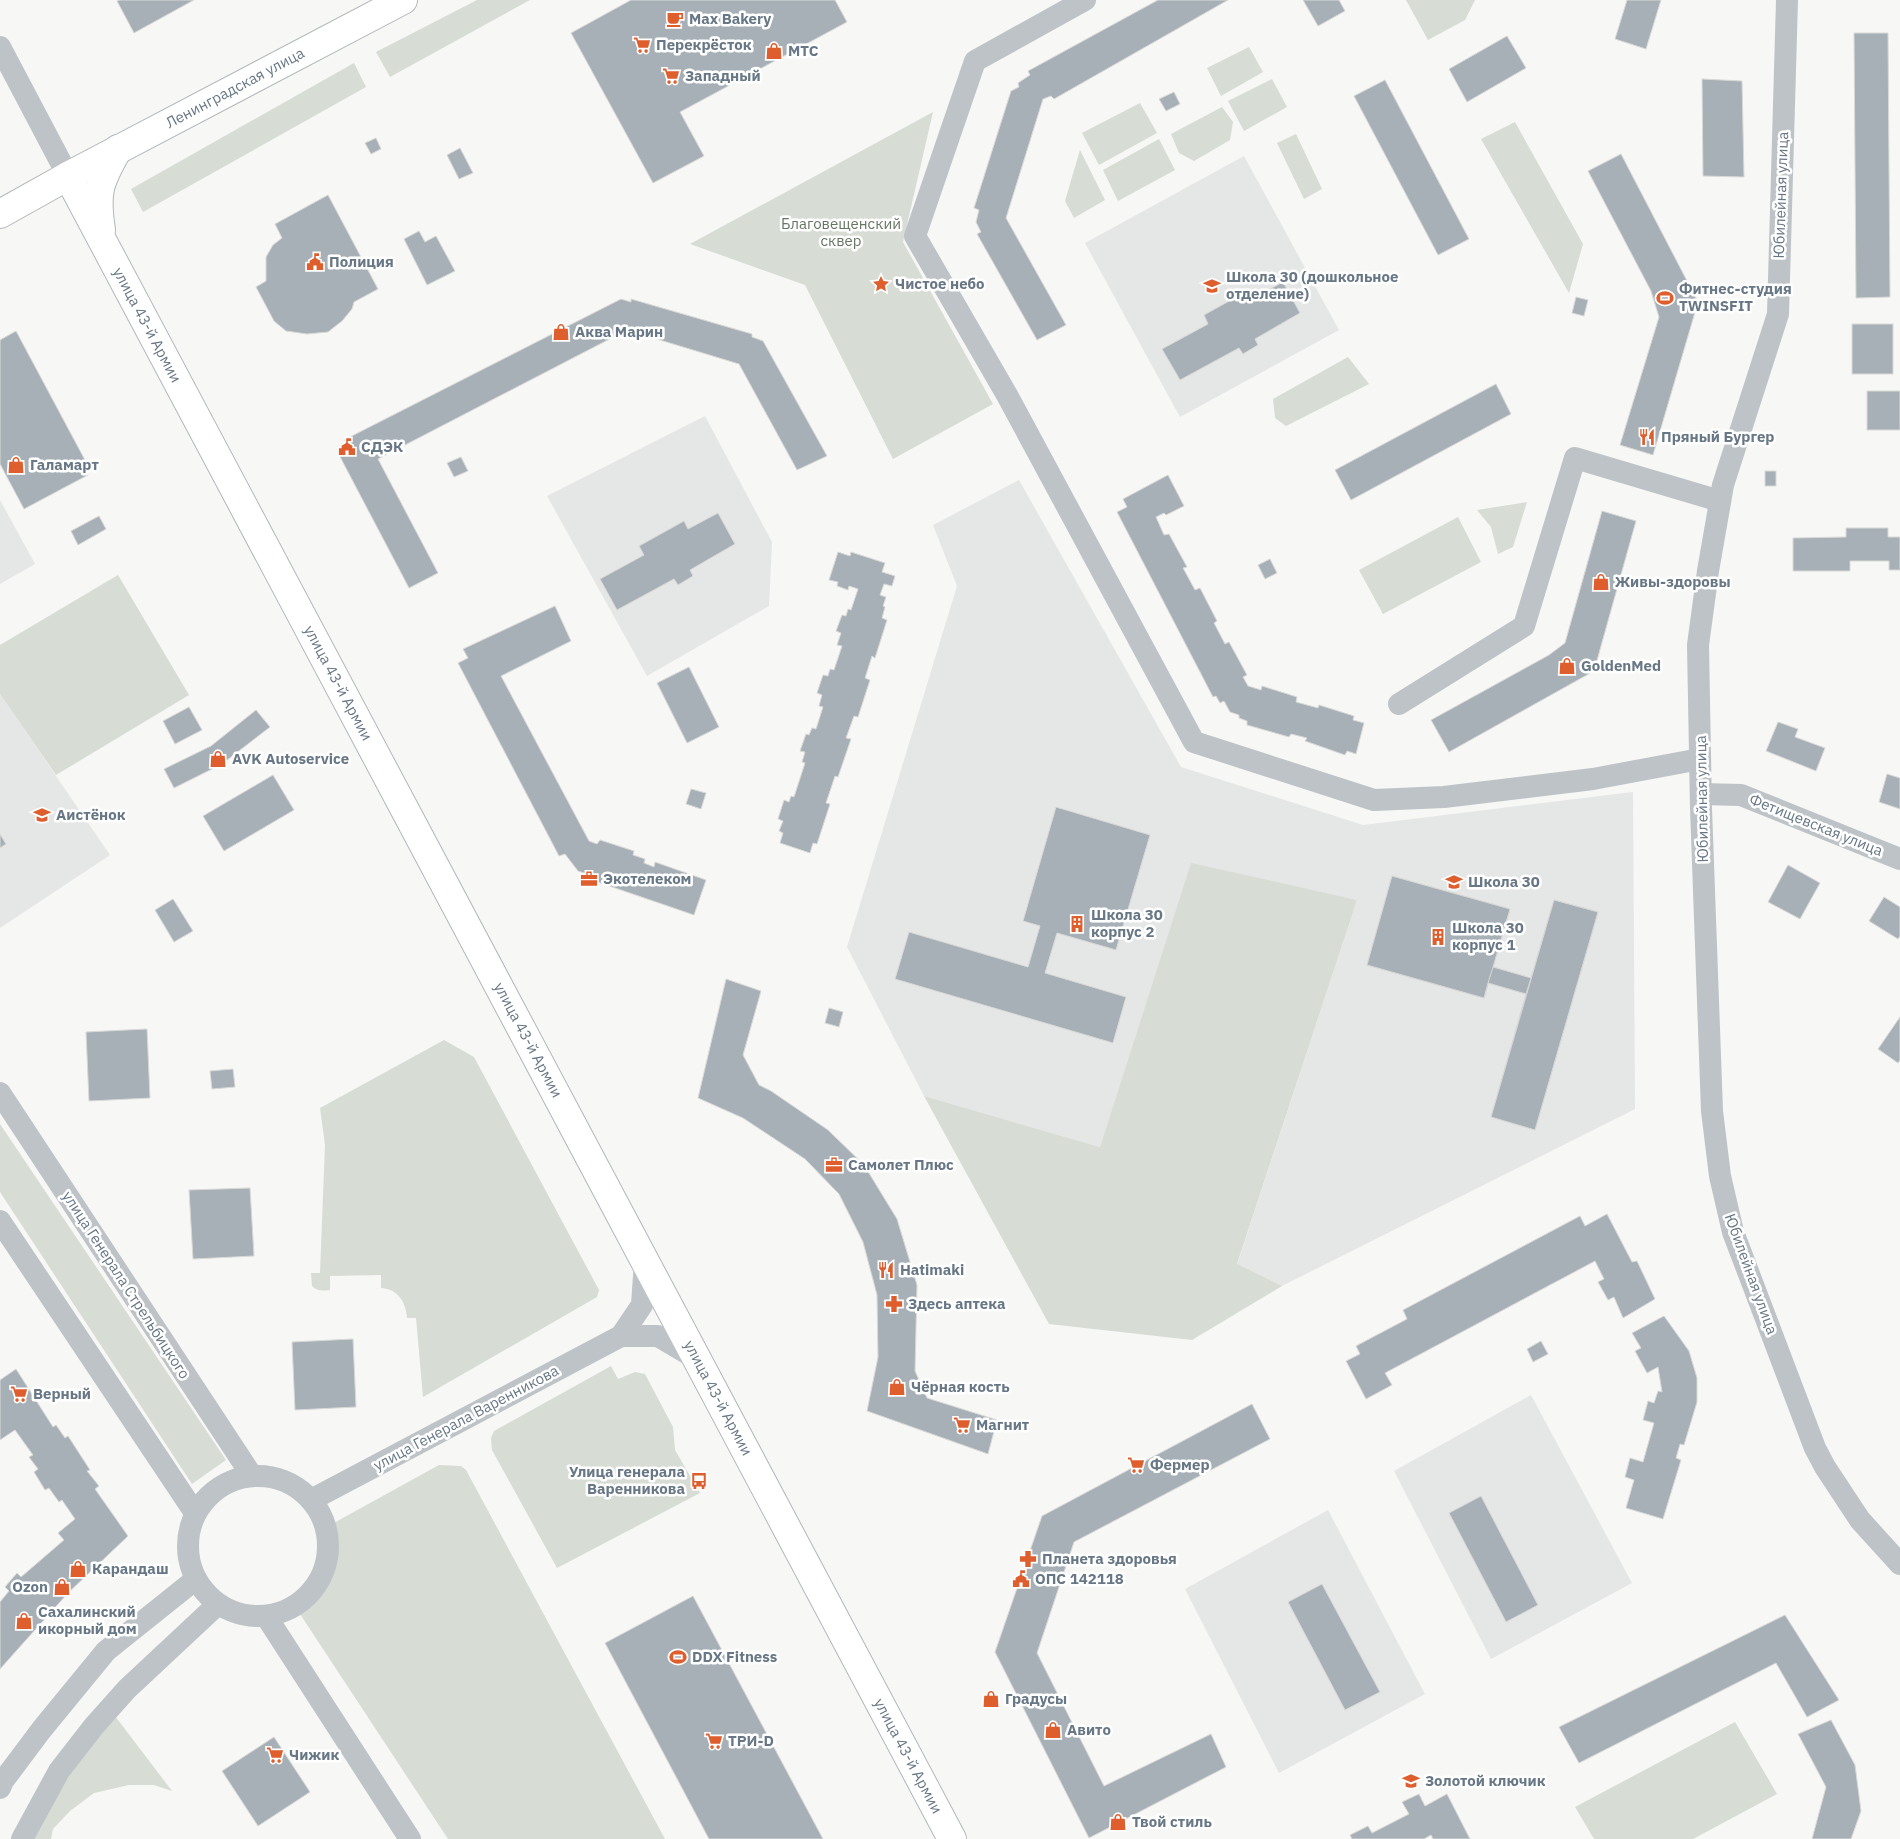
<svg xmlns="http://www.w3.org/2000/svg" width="1900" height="1839" viewBox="0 0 1900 1839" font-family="'IBM Plex Sans',sans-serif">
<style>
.built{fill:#e5e6e6}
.green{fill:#d7dcd4}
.building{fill:#a7b0b6;stroke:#d9d9d7}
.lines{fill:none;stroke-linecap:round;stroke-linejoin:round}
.major-casing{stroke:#b2b7bb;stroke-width:30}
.minor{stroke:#bec3c7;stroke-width:22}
.major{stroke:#fff;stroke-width:28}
.labels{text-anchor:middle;stroke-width:5;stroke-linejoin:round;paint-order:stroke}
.poi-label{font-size:15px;font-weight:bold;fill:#677785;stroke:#fff;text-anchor:start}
.street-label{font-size:15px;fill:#677785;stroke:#fff}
.park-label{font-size:15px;fill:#667762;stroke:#fff}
</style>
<rect width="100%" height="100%" fill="#f7f7f5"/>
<!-- built -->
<g class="built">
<path d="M1244,156L1339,330L1180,417L1085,243Z"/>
<path d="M705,416L772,542L769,606L647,676L547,496Z"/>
<path d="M1019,480L1181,767L1363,825L1633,792L1635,1109L1282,1286L1237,1265L1357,900L1191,864L1100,1147L924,1096L847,947L957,586L933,525Z"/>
<path d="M0,500L35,564L0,584Z"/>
<path d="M0,694L110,855L0,928Z"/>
<path d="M1531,1395L1632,1583L1491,1659L1394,1471Z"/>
<path d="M1328,1510L1425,1694L1279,1773L1185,1589Z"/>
</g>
<!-- green -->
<g class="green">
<path d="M477,0H530L390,77L376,52Z"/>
<path d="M1406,0H1475L1465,20L1428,40Z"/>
<path d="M1249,47L1263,72L1221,96L1207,68Z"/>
<path d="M354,63L366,87L143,212L131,189Z"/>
<path d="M1272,79L1287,107L1244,131L1228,101Z"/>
<path d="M1140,103L1157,133L1099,165L1082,133Z"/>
<path d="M1222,107L1233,122L1230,140L1194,161L1179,153L1171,134Z"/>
<path d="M933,112L903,242L993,404L893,459L805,285L690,244Z"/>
<path d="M1515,122L1583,244L1569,293L1481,139Z"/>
<path d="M1296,134L1322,189L1304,199L1277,143Z"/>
<path d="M1159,139L1175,170L1118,201L1103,170Z"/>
<path d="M1080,150L1105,200L1074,218L1065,201Z"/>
<path d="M1348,357L1369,384L1286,426L1275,418L1273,399Z"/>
<path d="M1527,502L1513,547L1498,554L1491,527L1477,510Z"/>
<path d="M1458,517L1481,562L1383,614L1359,570Z"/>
<path d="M118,575L189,695L56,775L0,694V645Z"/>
<path d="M1191,863L1357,900L1237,1264L1282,1286L1192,1340L1049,1324L924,1096L1100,1147Z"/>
<path d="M444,1040L474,1057L599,1290L597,1297L423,1397L416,1318H407C406,1302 398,1289 381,1288V1275L330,1276V1290C322,1291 317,1291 312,1286L311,1273H320L325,1145L320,1108Z"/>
<path d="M0,1124L226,1460L192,1484L0,1192Z"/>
<path d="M611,1366L618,1379L635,1372L645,1374L673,1427L675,1450L700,1493L557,1568L492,1450L491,1438L494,1431Z"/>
<path d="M439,1465L461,1466L466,1470L665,1839H448L300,1614L328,1585L337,1545L332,1524Z"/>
<path d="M115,1716L172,1791L154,1785H129L94,1793L70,1811L53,1829L51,1839H30L56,1789Z"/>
<path d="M1735,1722L1777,1794L1693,1839H1594L1575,1807Z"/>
</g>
<!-- building -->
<g class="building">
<path d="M120,0H194L134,33L117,1Z"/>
<path d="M631,0H835L847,22L680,112L704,156L653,183L571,33Z"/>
<path d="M1158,0H1228L1054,99L1051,96L1043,99L1006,218L1066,325L1037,340L977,234L981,232L976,222L979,210L974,208L1011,91L1019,87L1018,83L1030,75L1028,71Z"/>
<path d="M1303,0H1339L1345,11L1318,26Z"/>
<path d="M1627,0H1661L1646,49L1615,39Z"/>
<path d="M1854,33H1888L1890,297L1856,298Z"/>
<path d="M1507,36L1526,68L1467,102L1449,69Z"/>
<path d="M1702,79L1742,81L1744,177L1703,176Z"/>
<path d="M1385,80L1469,239L1438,255L1354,96Z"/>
<path d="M1174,92L1180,104L1166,111L1159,99Z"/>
<path d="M376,138L381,149L371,154L365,143Z"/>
<path d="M460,148L473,173L459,179L447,155Z"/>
<path d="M1621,154L1698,302L1653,455L1620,445L1659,317L1651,291L1588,171Z"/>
<path d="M328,195L378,289L354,302L352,309L342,321L328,332L307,334L286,331L274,321L256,287L266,281V257L273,245L282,238L275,224Z"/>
<path d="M419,231L425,242L436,236L455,271L427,285L404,239Z"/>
<path d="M1283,282L1300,313L1255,339L1258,345L1243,354L1239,348L1180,380L1162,349L1208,324L1204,315L1249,290L1253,298Z"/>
<path d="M1576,297L1588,300L1584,316L1572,313Z"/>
<path d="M621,299L631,302V299L752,334V337L763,341L827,456L797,470L739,364L627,330L378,459L438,573L409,588L337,451L347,446L344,440Z"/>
<rect x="1852" y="324" width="41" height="50"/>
<path d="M16,331L86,462L82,464L88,475L24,509L0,464V340Z"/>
<path d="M1496,384L1511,414L1351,500L1335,470Z"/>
<rect x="1867" y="391" width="33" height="39"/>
<path d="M461,457L468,471L454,477L447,463Z"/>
<rect x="1765" y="471" width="11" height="15"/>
<path d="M1168,475L1184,506L1166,515L1164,513L1156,517L1164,535L1169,534L1187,567L1183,568L1195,590L1200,588L1217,621L1214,623L1225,644L1229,642L1247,675L1243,677L1248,686L1261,690L1262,686L1297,697L1296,702L1318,708L1319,705L1354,716L1353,720L1364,723L1356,754L1347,751L1345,755L1305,741L1307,738L1291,734L1289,737L1247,725V721L1239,718V715L1230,712L1224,701L1220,703L1216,696L1213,697L1117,512L1127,507L1123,499Z"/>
<path d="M1602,511L1636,521L1594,671L1449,752L1431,720L1549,655L1565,643Z"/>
<path d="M718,513L735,544L690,570L693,576L678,585L674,579L617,610L600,579L644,555L639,546L684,521L688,529Z"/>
<path d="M99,516L106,529L78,545L71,531Z"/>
<path d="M1846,528H1888V537H1900V570H1889V561H1850V571H1793V538L1846,537Z"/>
<path d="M838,552L850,556L851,552L885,563L882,572L895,576L892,586L884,584L880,595L886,597L883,606L885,607L882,618L887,620L875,658L872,656L865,678L870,680L858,717L854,716L846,738L851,739L838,777L835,776L826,803L830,804L817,844L813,843L810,853L780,843L783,833L779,831L783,821L778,819L784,800L789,802L791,796L794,797L805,763L802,762L805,752L800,751L806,734L809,735L812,728L816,729L823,707L819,706L822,695L817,693L823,675L828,676L830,669L834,670L842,646L837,645L841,633L836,631L842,615L846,616L848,609L851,610L858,589L849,586L848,590L837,586L838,582L829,580Z"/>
<path d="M1270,559L1277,573L1265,579L1258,565Z"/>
<path d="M555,606L571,641L501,676L589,841L597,844L600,840L634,851L633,855L645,859L644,863L654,867L655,862L706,880L694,915L586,878L587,874L578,871L565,854L559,856L458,663L468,658L463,649Z"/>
<path d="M689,667L719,727L687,743L657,683Z"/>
<path d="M189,707L202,730L175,744L163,721Z"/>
<path d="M256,710L270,727L222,764L174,788L164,769L211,746Z"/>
<path d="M1778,722L1798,729L1795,737L1825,748L1816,771L1766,751Z"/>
<path d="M1887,774L1900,778V809L1879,802Z"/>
<path d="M273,775L294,810L224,851L203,816Z"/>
<path d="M691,789L706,793L701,809L686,804Z"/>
<path d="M1056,807L1150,835L1116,950L1057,933L1045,973L1126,997L1113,1043L895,979L909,932L1028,967L1040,926L1023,921Z"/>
<path d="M0,834L6,844L0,848Z"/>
<path d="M1788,865L1820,883L1800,919L1768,902Z"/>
<path d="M1392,876L1510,909L1484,998L1367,965Z"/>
<path d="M1392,876L1510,909L1493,967L1531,978L1554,900L1598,912L1535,1130L1491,1117L1526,994L1488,983L1484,998L1367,965Z"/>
<path d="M1884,897L1900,907V936L1898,939L1869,921Z"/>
<path d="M173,899L193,931L174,942L155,910Z"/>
<path d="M1554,900L1598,912L1535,1130L1491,1117Z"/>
<path d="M1493,967L1531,978L1526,994L1488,983Z"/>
<path d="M726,979L761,991L743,1055L759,1085L771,1091L828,1130L864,1165L897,1219L917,1285L915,1371L927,1398L997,1420L988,1454L867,1411L878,1357L877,1295L863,1242L839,1194L805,1159L743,1118L698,1098Z"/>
<path d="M829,1008L843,1012L839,1027L825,1023Z"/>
<path d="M1900,1017V1060L1898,1063L1878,1049Z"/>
<path d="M147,1029L150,1098L89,1101L86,1032Z"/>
<path d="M233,1069L235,1087L212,1089L210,1071Z"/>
<path d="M250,1188L254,1256L193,1259L189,1190Z"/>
<path d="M1607,1214L1632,1262L1637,1261L1655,1299L1623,1318L1614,1297L1608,1300L1598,1282L1604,1279L1595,1261L1385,1373L1392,1385L1366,1399L1346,1361L1360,1354L1356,1346L1407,1319L1403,1310L1580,1216L1585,1226Z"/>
<path d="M1664,1316L1689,1351L1697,1378V1402L1684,1445L1680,1444L1676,1458L1681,1460L1663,1519L1626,1508L1634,1480L1625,1477L1630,1458L1643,1462L1654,1423L1643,1420L1648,1401L1654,1403L1658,1391L1662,1392L1658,1367L1647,1373L1635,1351L1641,1348L1632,1333Z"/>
<path d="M353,1339L356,1407L295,1410L292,1342Z"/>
<path d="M1541,1341L1548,1354L1533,1362L1527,1349Z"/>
<path d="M16,1369L53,1427L56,1425L65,1438L68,1436L90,1470L87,1471L99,1486L95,1489L128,1536L68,1593L0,1669V1602L9,1591L5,1587L17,1573L21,1577L64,1540L58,1533L75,1519L62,1500L59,1502L49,1488L45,1490L34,1472L38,1469L29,1457L33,1455L15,1430L0,1440V1380Z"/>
<path d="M1252,1404L1270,1439L1074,1542L1037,1653L1104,1786L1211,1734L1226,1767L1089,1838L995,1652L1042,1516Z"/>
<path d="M1481,1496L1538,1605L1506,1622L1449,1513Z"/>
<path d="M1322,1584L1380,1692L1345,1710L1288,1602Z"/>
<path d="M693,1596L823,1839H709L605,1643Z"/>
<path d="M1785,1615L1839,1700L1807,1717L1776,1663L1579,1763L1559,1727Z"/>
<path d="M1831,1720L1855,1765L1861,1811L1851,1839H1812L1826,1787L1798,1734Z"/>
<path d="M274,1737L310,1792L258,1826L222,1771Z"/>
<path d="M1419,1794L1425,1806L1447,1794L1470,1839H1433L1431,1835L1424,1839H1352L1350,1835L1368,1826L1372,1833L1409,1814L1402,1802Z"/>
</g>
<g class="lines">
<!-- major casing -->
<g class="major-casing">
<g id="major">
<path d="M68,176L952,1839"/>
<path d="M0,214L68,176L403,0"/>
<path d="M101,230C95,193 99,182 118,149"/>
</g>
</g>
<!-- minor -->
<g class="minor">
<path d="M1085,0L975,61L915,236L1007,395L1194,742L1374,800L1444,797L1593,779L1700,759"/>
<path d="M1787,0L1778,314L1723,485L1708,571L1698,645L1701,808L1712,1111L1720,1176L1733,1232L1815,1448L1825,1467L1860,1520L1900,1564"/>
<path d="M0,47L68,176"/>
<path d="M1399,704L1524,626L1575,458L1720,501"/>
<path d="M1701,794L1741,795L1900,859"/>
<path d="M0,1093L252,1476"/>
<path d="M0,1221L195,1513"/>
<path d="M621,1336L642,1305L645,1261"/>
<circle cx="258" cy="1546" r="70"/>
<path d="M311,1500L621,1336H658L697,1359"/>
<path d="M266,1616L410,1839"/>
<path d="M0,1788L3,1781L42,1729L106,1651L196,1579"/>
<path d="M22,1839L59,1771L94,1726L127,1689L218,1604"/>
</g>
<!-- major -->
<use href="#major" class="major"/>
</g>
<!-- icons -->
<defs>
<g id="cafe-bare" transform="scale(1.35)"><path d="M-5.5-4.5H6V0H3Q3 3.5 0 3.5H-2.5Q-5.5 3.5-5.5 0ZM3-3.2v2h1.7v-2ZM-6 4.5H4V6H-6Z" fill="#de5e2e" stroke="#fff" stroke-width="2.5" paint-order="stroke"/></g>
<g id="supermarket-bare" transform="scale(1.35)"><path d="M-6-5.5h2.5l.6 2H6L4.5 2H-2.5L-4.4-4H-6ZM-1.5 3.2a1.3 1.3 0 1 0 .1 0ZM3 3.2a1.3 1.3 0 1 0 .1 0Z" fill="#de5e2e" stroke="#fff" stroke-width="2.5" paint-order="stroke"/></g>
<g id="shop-bare" transform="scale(1.35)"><path d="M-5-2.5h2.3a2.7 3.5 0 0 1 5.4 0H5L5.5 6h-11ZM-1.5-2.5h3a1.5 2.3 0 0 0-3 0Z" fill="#de5e2e" stroke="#fff" stroke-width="2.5" paint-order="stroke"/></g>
<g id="civic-bare" transform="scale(1.35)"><path d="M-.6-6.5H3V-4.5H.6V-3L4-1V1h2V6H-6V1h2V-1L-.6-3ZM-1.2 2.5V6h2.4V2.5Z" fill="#de5e2e" stroke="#fff" stroke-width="2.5" paint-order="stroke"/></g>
<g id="sight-bare" transform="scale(1.35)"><path d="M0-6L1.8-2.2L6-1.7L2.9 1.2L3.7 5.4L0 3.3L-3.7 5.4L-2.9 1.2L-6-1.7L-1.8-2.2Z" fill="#de5e2e" stroke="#fff" stroke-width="2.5" paint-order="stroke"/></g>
<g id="school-bare" transform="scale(1.35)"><path d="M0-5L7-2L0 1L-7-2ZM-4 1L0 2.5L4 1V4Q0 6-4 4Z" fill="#de5e2e" stroke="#fff" stroke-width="2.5" paint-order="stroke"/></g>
<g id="stadium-bare" transform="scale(1.35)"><path d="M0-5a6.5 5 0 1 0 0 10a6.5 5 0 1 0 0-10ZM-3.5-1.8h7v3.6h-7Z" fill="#de5e2e" stroke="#fff" stroke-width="2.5" paint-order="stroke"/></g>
<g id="restaurant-bare" transform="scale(1.35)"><path d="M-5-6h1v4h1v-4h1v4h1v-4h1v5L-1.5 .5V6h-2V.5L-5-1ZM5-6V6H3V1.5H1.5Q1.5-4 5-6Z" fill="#de5e2e" stroke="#fff" stroke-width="2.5" paint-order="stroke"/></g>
<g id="office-bare" transform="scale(1.35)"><path d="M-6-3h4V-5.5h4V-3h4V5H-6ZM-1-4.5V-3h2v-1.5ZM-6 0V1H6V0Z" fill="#de5e2e" stroke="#fff" stroke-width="2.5" paint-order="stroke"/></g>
<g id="building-bare" transform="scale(1.35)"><path d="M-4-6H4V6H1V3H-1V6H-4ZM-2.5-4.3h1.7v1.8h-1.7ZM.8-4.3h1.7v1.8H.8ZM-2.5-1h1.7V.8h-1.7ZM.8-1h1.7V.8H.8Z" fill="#de5e2e" stroke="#fff" stroke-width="2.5" paint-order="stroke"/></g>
<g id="pharmacy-bare" transform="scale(1.35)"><path d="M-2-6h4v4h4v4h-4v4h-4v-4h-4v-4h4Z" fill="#de5e2e" stroke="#fff" stroke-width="2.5" paint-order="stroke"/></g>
<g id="bus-bare" transform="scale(1.35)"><path d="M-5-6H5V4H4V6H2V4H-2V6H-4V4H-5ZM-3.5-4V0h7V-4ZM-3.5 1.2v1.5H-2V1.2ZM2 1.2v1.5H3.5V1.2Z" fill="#de5e2e" stroke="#fff" stroke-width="2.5" paint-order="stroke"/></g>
</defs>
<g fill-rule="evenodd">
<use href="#cafe-bare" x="675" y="19"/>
<use href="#supermarket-bare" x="642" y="45"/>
<use href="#shop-bare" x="774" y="51"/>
<use href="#supermarket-bare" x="671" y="76"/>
<use href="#civic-bare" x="315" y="262"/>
<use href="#sight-bare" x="881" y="284"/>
<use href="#school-bare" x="1212" y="286"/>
<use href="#stadium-bare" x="1665" y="298"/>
<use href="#shop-bare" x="561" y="332"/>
<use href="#restaurant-bare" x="1647" y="437"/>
<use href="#civic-bare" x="347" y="447"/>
<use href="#shop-bare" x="16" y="465"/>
<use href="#shop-bare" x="1601" y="582"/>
<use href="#shop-bare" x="1567" y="666"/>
<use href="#shop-bare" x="218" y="759"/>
<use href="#school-bare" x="42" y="815"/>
<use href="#office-bare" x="589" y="879"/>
<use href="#school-bare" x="1454" y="882"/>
<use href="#building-bare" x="1077" y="924"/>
<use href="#building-bare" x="1438" y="937"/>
<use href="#office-bare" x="834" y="1165"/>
<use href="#restaurant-bare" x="886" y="1270"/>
<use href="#pharmacy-bare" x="894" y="1304"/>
<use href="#shop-bare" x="897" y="1387"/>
<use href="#supermarket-bare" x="19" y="1394"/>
<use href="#supermarket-bare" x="962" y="1425"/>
<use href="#supermarket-bare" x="1136" y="1465"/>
<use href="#bus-bare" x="699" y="1481"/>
<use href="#pharmacy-bare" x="1028" y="1559"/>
<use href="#shop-bare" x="78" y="1569"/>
<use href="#civic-bare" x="1021" y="1579"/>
<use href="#shop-bare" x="62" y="1587"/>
<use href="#shop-bare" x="24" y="1621"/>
<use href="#stadium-bare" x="678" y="1657"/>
<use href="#shop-bare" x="991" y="1699"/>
<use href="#shop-bare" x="1053" y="1730"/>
<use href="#supermarket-bare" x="714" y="1741"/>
<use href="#supermarket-bare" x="275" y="1755"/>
<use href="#school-bare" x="1411" y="1781"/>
<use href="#shop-bare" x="1118" y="1822"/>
</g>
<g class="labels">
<!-- poi labels -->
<g class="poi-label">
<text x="689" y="24">Max Bakery</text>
<text x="656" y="50">Перекрёсток</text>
<text x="788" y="56">МТС</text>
<text x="685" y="81">Западный</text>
<text x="329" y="267">Полиция</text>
<text x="1226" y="282">Школа 30 (дошкольное<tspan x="1226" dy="17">отделение)</tspan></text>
<text x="895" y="289">Чистое небо</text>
<text x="1679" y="294">Фитнес-студия<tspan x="1679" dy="17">TWINSFIT</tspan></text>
<text x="575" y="337">Аква Марин</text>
<text x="1661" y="442">Пряный Бургер</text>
<text x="361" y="452">СДЭК</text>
<text x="30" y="470">Галамарт</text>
<text x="1615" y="587">Живы-здоровы</text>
<text x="1581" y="671">GoldenMed</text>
<text x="232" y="764">AVK Autoservice</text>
<text x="56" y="820">Аистёнок</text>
<text x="603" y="884">Экотелеком</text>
<text x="1468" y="887">Школа 30</text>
<text x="1091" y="920">Школа 30<tspan x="1091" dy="17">корпус 2</tspan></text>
<text x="1452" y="933">Школа 30<tspan x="1452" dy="17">корпус 1</tspan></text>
<text x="848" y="1170">Самолет Плюс</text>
<text x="900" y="1275">Hatimaki</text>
<text x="908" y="1309">Здесь аптека</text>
<text x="911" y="1392">Чёрная кость</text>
<text x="33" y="1399">Верный</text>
<text x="976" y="1430">Магнит</text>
<text x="1150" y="1470">Фермер</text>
<text x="685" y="1477" text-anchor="end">Улица генерала<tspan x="685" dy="17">Варенникова</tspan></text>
<text x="1042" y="1564">Планета здоровья</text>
<text x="92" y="1574">Карандаш</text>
<text x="1035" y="1584">ОПС 142118</text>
<text x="48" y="1592" text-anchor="end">Ozon</text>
<text x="38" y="1617">Сахалинский<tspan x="38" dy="17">икорный дом</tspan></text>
<text x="692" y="1662">DDX Fitness</text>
<text x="1005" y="1704">Градусы</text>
<text x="1067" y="1735">Авито</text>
<text x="728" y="1746">ТРИ-D</text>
<text x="289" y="1760">Чижик</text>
<text x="1425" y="1786">Золотой ключик</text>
<text x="1132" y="1827">Твой стиль</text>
</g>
<!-- street labels -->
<g class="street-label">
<text transform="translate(235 88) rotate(-28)" y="5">Ленинградская улица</text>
<text transform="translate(1781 195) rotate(-88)" y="5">Юбилейная улица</text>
<text transform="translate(147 325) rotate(62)" y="5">улица 43-й Армии</text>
<text transform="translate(338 683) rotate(62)" y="5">улица 43-й Армии</text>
<text transform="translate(1702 799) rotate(-91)" y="5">Юбилейная улица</text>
<text transform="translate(1816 825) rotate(22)" y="5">Фетищевская улица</text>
<text transform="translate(528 1040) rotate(62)" y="5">улица 43-й Армии</text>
<text transform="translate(1751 1274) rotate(70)" y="5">Юбилейная улица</text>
<text transform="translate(126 1285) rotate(57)" y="5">улица Генерала Стрельбицкого</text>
<text transform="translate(718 1398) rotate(62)" y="5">улица 43-й Армии</text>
<text transform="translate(466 1418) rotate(-28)" y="5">улица Генерала Варенникова</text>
<text transform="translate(908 1756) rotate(62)" y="5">улица 43-й Армии</text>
</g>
<!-- park labels -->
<g class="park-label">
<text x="841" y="229">Благовещенский<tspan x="841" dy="17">сквер</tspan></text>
</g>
</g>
</svg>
